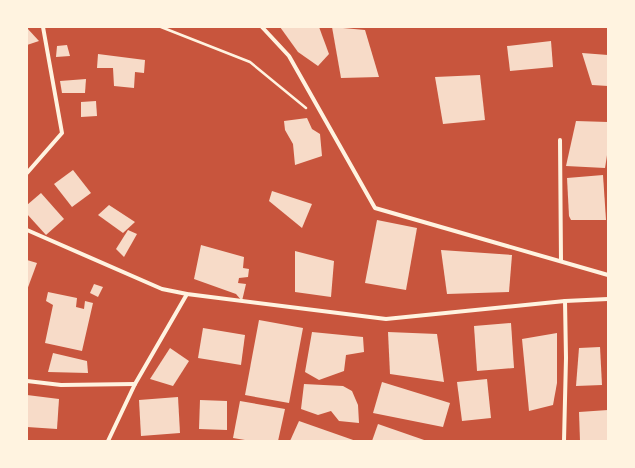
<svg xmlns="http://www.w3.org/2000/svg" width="635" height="468" viewBox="0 0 635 468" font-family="'Varela Round',sans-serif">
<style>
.building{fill:#f7dbc8}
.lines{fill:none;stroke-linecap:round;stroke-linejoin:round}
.path{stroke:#fff3e0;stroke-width:2.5}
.minor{stroke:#fff3e0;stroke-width:4}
</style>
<rect width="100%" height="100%" fill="#c8553d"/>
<!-- building -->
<g class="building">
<path d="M280,27H319L329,54L318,66L298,52Z"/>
<path d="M332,27L365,30L379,77L341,78Z"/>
<path d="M27,28L39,41L27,45Z"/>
<path d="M551,41L553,67L510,71L507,46Z"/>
<path d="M67,45L70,56L56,57L57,46Z"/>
<path d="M582,53L608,55V86L592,85Z"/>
<path d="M98,54L145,60L144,73L135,72L134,88L114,86L113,68H97Z"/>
<path d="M480,75L485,120L443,124L435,77Z"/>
<path d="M86,79L85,93H62L60,81Z"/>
<path d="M96,101L97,116L81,117V102Z"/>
<path d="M307,118L312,129L320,134L322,156L295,165L293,144L285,130L284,121Z"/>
<path d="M576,121L608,122V149L605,168L566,166Z"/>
<path d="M73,170L91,193L72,207L54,184Z"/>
<path d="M603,175L606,220H571L569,216L567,178Z"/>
<path d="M272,191L312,204L302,228L269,201Z"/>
<path d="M41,193L64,219L46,235L27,214V205Z"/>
<path d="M109,205L135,222L123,233L98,215Z"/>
<path d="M377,220L417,228L406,290L365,283Z"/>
<path d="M128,230L137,234L124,257L116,249Z"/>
<path d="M201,245L244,257L243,268L249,269L248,277L239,278L238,283L246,284L242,301L236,294L194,279Z"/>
<path d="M441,250L512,255L509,292L447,294Z"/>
<path d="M295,251L334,261L331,297L295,292Z"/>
<path d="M27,260L37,263L27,290Z"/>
<path d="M94,284L103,287L98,297L90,293Z"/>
<path d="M48,292L77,298L76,307L84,309L85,301L93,303L82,351L45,343L53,305L46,301Z"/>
<path d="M259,320L303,328L289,403L245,395Z"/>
<path d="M511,323L514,368L477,371L474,326Z"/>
<path d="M203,328L245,335L241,365L198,358Z"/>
<path d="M312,332L363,337L364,352L346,355L344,371L319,380L305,372Z"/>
<path d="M388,332L437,334L444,382L390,374Z"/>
<path d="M557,333V383L553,405L529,411L522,339Z"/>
<path d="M600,347L602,385L576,386L579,348Z"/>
<path d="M170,348L189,361L173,386L150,379Z"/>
<path d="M53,353L87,361L88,373L48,372Z"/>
<path d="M487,379L491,418L462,421L457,382Z"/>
<path d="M382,382L450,403L443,427L373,413Z"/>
<path d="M304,384L343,386L352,391L358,405L359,423L339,421L331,411L318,415L301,409Z"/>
<path d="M27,395L59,399L57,429L27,427Z"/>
<path d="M178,397L180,433L141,436L139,400Z"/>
<path d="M200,400L227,401V430L199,429Z"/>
<path d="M240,401L285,409L278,441H251L233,438Z"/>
<path d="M608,410V441H580L579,412Z"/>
<path d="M299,421L356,441H290Z"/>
<path d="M378,424L427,441H372Z"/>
</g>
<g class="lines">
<!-- path -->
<path class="path" d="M161,27L250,62L306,108"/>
<!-- minor -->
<g class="minor">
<path d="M262,27L289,56L375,208L608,275"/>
<path d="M560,140L561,261"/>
<path d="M27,173L62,133L43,27"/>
<path d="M27,230L162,289L187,294L386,319L565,301L608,299"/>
<path d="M27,381L61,385L135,384"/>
<path d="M108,441L135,384L187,294"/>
<path d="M564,441L566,358L565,301"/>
</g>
</g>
<!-- border -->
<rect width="635" height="468" fill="none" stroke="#fff3e0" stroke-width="56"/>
</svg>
